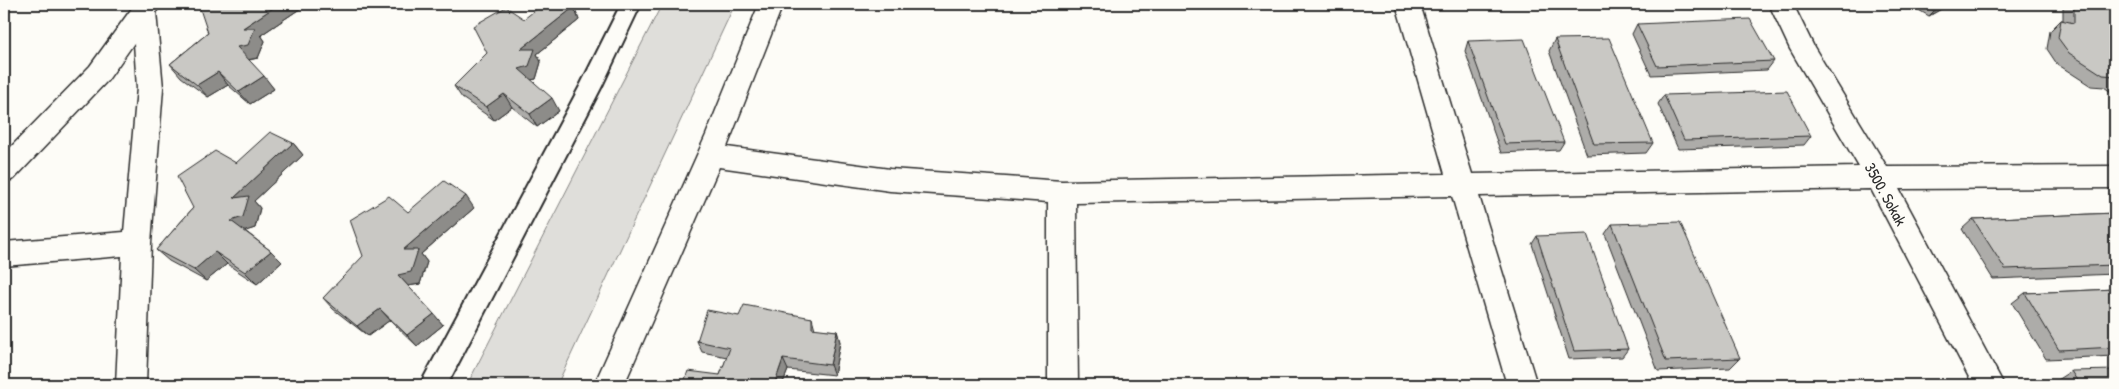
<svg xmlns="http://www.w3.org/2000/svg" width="2119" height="389" viewBox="0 0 2119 389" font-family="'Patrick Hand',sans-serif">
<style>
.green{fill:#dfdeda;stroke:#858482}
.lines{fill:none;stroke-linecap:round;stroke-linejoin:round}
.service-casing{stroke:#2b2b2b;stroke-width:4}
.minor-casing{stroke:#2b2b2b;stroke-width:3}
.service{fill:#fdfcf7;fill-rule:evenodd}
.minor{fill:#fdfcf7;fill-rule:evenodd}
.wall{fill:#adaca9;stroke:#2b2b2b}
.shaded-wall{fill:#8d8c89;stroke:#2b2b2b}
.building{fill:#c9c8c4;stroke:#2b2b2b}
.labels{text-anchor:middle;stroke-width:5;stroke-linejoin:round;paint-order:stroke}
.street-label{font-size:16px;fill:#2b2b2b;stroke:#fdfcf7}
</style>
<rect width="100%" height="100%" fill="#fdfcf7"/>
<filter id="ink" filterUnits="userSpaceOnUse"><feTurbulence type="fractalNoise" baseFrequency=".02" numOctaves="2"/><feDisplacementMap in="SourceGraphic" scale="10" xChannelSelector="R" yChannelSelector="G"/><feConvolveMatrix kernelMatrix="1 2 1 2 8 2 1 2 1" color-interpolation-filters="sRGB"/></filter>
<g filter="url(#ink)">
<!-- green -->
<path class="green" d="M662,4H735L557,385H467Z"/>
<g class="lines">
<!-- service casing -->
<g class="service-casing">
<path id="service" d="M621,4H641L602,86L447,385H420L580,86Z"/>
</g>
<!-- minor casing -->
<g class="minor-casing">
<g id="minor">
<path d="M135,4H161L156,12L163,88L151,243L146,385H116L122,256L4,266V242L124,232L137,88L134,43L108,80L14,179L4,182V154L90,66Z"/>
<path d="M759,4H783L727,147L890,169L1062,181L1445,174L1396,4H1420L1472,174L1859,167L1790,49L1769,4H1793L1814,47L1887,167L2115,166V188L1899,189L2004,385H1973L1871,189L1479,196L1537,385H1507L1452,196L1076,203L1078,385H1048V202L890,191L719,167L624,385H594L706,135Z"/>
</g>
</g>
<!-- service -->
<use href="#service" class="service"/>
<!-- minor -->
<use href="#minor" class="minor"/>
</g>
<!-- wall -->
<g class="wall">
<path d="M203,4H307L261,35L265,41L258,58L249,60L274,89L250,104L228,85L208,97L181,77L170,64L208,33Z"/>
<path d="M1465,4H1553L1552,5L1466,7Z"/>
<path d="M1897,4H1950L1929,16L1910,5L1906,10Z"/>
<path d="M2065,4H2115V95L2104,87L2091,86L2057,64L2047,49L2050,31L2061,20H2063V6Z"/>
<path d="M574,7L579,20L537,54L541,62L536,79L531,80L559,111L537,127L512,107L494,120L462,98L454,86L524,19Z"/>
<path d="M1637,24L1774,61L1767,70L1651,75L1632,34Z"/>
<path d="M1555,39L1653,143L1646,153L1587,155L1549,51Z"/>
<path d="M1468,41L1564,142L1559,150L1501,153L1465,51Z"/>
<path d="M1664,95L1811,136L1804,145L1678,149L1658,104Z"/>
<path d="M293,143L303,155L254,201L260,208L255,228L245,231L271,251L282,262L257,284L227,264L206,281L169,261L156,250L193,208L236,163Z"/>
<path d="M474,208L421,254L427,262L420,284L408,286L443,325L417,346L390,320L368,336L333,309L323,298L408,212Z"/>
<path d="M2115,213V274L1993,279L1962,229L1973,219Z"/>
<path d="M1612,224L1740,358L1730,368L1658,371L1605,234Z"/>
<path d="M1537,236L1628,349L1622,357L1569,359L1532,244Z"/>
<path d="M2115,289V356L2046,359L2012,303L2025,293Z"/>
<path d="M739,316L812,318L815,329L837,331L840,342L834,375L788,370L782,385H683L720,375L727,357L702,352L697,341Z"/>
<path d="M2071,371L2115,385H2060L2057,380Z"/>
</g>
<!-- shaded-wall -->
<g class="shaded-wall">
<path d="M279,4H307L261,35L265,41L258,58L247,60L237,47L243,28Z"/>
<path d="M1945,4H1950L1929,16L1934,11Z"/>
<path d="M574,7L579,20L537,54L541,62L536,79L526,81L519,69L521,49Z"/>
<path d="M218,72L228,85L208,97L197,85Z"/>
<path d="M264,76L274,89L250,104L239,92Z"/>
<path d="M504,94L512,107L494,120L486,107Z"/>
<path d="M552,98L559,111L537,127L530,114Z"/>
<path d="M293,143L303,155L254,201L260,208L255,228L243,232L231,221L234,198Z"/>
<path d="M466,196L474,208L421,254L427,262L420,284L408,286L398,275L403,250Z"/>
<path d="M271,251L282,262L257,284L245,272Z"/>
<path d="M215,252L227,264L206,281L194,270Z"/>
<path d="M380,309L390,320L368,336L357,326Z"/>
<path d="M434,314L443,325L417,346L407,335Z"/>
<path d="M837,331L840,342L834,375L830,365Z"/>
<path d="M783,359L788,370L782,385H774Z"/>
</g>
<!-- building -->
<g class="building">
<path d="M203,4H279L243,28H255L248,45L237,47L264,76L239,92L218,72L197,85L170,64L208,33L199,6Z"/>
<path d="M543,4H568L574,7L521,49H535L529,66L519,69L552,98L530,114L504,94L486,107L454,86L487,53L473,26L506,7L524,19Z"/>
<path d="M1922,4H1945L1934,11Z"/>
<path d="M2074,4H2115V76L2103,75L2069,53L2058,38L2061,20L2074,23Z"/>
<path d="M1750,19L1774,61L1657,66L1637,24Z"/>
<path d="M1609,38L1653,143L1594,144L1555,39Z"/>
<path d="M1524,39L1564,142L1505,144L1468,41Z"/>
<path d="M1787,91L1811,136L1684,140L1664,95Z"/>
<path d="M270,132L293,143L234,198L249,196L243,217L231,221L271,251L245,272L215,252L194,270L156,250L193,208L177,177L215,151L236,163Z"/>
<path d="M444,181L466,196L403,250H418L411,272L398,275L434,314L407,335L380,309L357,326L323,298L363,256L350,220L389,196L408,212Z"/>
<path d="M2115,213V265L2005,269L1973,219Z"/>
<path d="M1680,222L1740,358L1666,361L1612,224Z"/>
<path d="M1587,234L1628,349L1574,351L1537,236Z"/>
<path d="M2115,289V347L2059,350L2025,293Z"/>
<path d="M744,305L812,318V328L837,331L830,365L783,359L774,385H683L688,371L720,375L730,348L697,341L707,310L739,316Z"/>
<path d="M2115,370V385H2080L2071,371Z"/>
</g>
</g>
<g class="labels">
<!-- street labels -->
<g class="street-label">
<text transform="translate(1886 194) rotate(61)" y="6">3500. Sokak</text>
</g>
</g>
<!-- margin -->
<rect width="2119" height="389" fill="none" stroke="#fdfcf7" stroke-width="20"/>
<rect x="10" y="10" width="2099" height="369" fill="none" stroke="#2b2b2b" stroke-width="2" filter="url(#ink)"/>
</svg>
